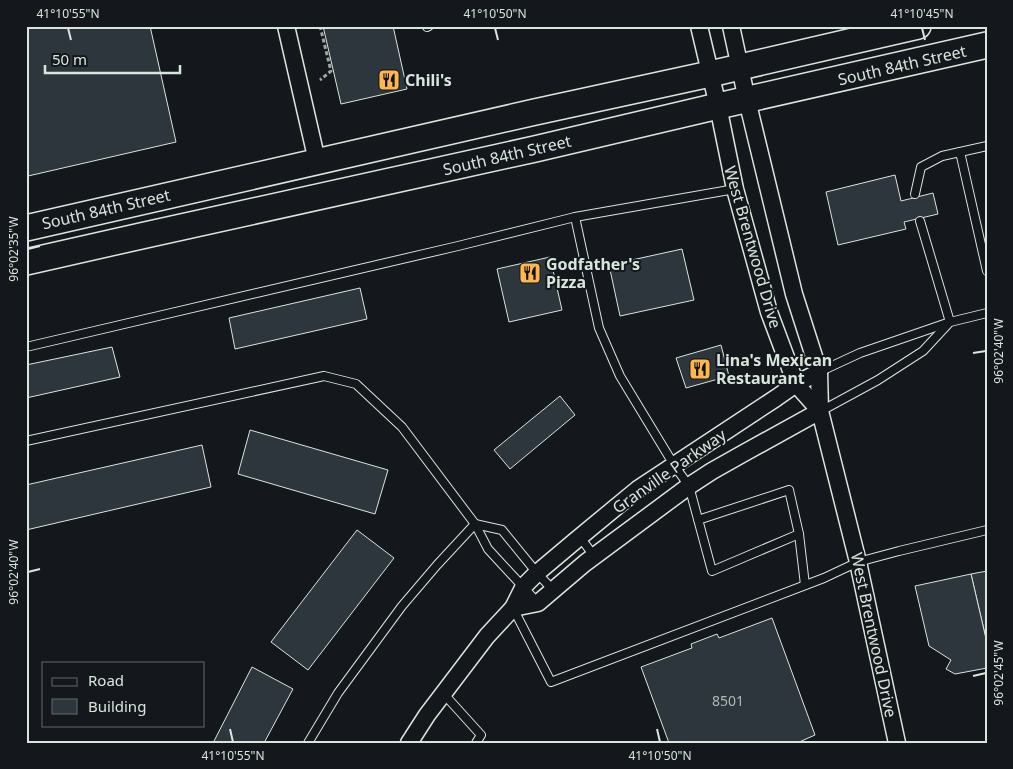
<svg xmlns="http://www.w3.org/2000/svg" width="1013" height="769" viewBox="0 0 1013 769" font-family="'Noto Sans',sans-serif">
<style>
.building{fill:#2c363c;stroke:#d8e6dc}
.lines{fill:none;stroke-linecap:round;stroke-linejoin:round}
.service-casing{stroke:#d8e6dc;stroke-width:10}
.minor-casing{stroke:#d8e6dc;stroke-width:19}
.primary-casing{stroke:#d8e6dc;stroke-width:28}
.path{stroke:#9da8a2;stroke-width:3;stroke-dasharray:4 2.5;stroke-linecap:butt}
.service{stroke:#14181c;stroke-width:8}
.minor{stroke:#14181c;stroke-width:16}
.primary{stroke:#14181c;stroke-width:25}
.ticks{fill:none;stroke:#d8e6dc;stroke-width:2}
.labels{text-anchor:middle;stroke-width:4;stroke-linejoin:round;paint-order:stroke}
.number-label{font-size:14px;fill:#adbab4}
.street-label{font-size:16px;fill:#d8e6dc;stroke:#14181c}
.poi-label{font-size:16px;font-weight:bold;fill:#d8e6dc;stroke:#14181c;text-anchor:start}
.neatline{fill:none;stroke:#d8e6dc;stroke-width:2}
.ticks-label{font-size:12px;text-anchor:middle;fill:#d8e6dc}
</style>
<rect width="100%" height="100%" fill="#14181c"/>
<!-- building -->
<g class="building">
<path d="M26,26H150L176,142L28,176L26,166Z"/>
<path d="M323,26H393L407,89L341,104Z"/>
<path d="M895,175L901,201L933,193L938,214L904,222L906,229L838,245L826,192Z"/>
<path d="M682,249L694,300L620,316L609,265Z"/>
<path d="M550,257L562,310L509,322L497,269Z"/>
<path d="M360,288L367,319L235,349L229,318Z"/>
<path d="M721,345L729,376L686,388L676,358Z"/>
<path d="M112,347L120,377L26,398V365Z"/>
<path d="M560,396L575,415L510,469L494,450Z"/>
<path d="M250,430L388,470L375,514L238,474Z"/>
<path d="M202,445L211,487L26,530V485Z"/>
<path d="M357,530L394,558L308,670L271,642Z"/>
<path d="M987,571V643L971,574Z"/>
<path d="M971,574L987,643V668L955,674L946,669L951,660L929,646L915,586Z"/>
<path d="M772,618L815,735L797,743H669L641,667L692,648L691,644L717,634L719,638Z"/>
<path d="M252,667L293,689L264,743H213Z"/>
</g>
<g class="lines">
<!-- service casing -->
<g class="service-casing">
<g id="service">
<path d="M427,27L429,26"/>
<path d="M960,152L987,271"/>
<path d="M915,194L921,167L942,156L987,146"/>
<path d="M575,217L599,328L620,376L674,465L689,486L712,571L799,534L789,490L698,520"/>
<path d="M920,221L950,322"/>
<path d="M26,347L458,246L575,217L735,189"/>
<path d="M819,372L860,353L950,322L987,313"/>
<path d="M821,411L878,380L923,351L948,324"/>
<path d="M26,441L324,376L356,384L402,427L475,524L488,549L537,602"/>
<path d="M475,524L502,530L537,573L553,590"/>
<path d="M799,534L805,585"/>
<path d="M580,537L594,556"/>
<path d="M513,608L551,682L824,578L858,562L899,551L987,530"/>
<path d="M443,693L481,735L476,743"/>
<path d="M308,743L338,693L402,606L437,565L475,524"/>
</g>
</g>
<!-- minor casing -->
<g class="minor-casing">
<g id="minor">
<path d="M286,26L317,161"/>
<path d="M699,26L718,106L735,189L769,312L796,384L820,411"/>
<path d="M731,26L747,100L794,294L819,372L820,411L858,562L897,743"/>
<path d="M513,608L538,603L585,563L689,486L712,471L744,453L820,411"/>
<path d="M409,743L427,715L487,636L513,608L524,586L537,573L575,541L638,489L776,398L796,384L819,372"/>
</g>
</g>
<!-- primary casing -->
<g class="primary-casing">
<g id="primary">
<path d="M26,228L535,112L710,74L918,26"/>
<path d="M26,262L150,234L535,149L718,106L987,45"/>
</g>
</g>
<!-- path -->
<path class="path" d="M320,26L331,71L320,80"/>
<!-- service -->
<use href="#service" class="service"/>
<!-- minor -->
<use href="#minor" class="minor"/>
<!-- primary -->
<use href="#primary" class="primary"/>
</g>
<!-- ticks -->
<path class="ticks" d="M68,28L71,40M495,28L498,40M922,28L925,40M28,249L40,246M973,353L986,351M28,572L40,569M973,676L986,673M230,729L233,742M657,729L660,742"/>
<!-- icons -->
<defs>
<g id="restaurant-square" transform="scale(1.125)"><rect x="-9" y="-9" width="18" height="18" rx="4" fill="#ffb74d" stroke="#14181c"/><path d="M-5-6h1v4h1v-4h1v4h1v-4h1v5L-1.5 .5V6h-2V.5L-5-1ZM5-6V6H3V1.5H1.5Q1.5-4 5-6Z" fill="#111"/></g>
</defs>
<g fill-rule="evenodd">
<use href="#restaurant-square" x="389" y="80"/>
<use href="#restaurant-square" x="530" y="273"/>
<use href="#restaurant-square" x="700" y="369"/>
</g>
<g class="labels">
<!-- number labels -->
<g class="number-label">
<text x="728" y="706">8501</text>
</g>
<!-- street labels -->
<g class="street-label">
<text transform="translate(902 65) rotate(-13)" y="6">South 84th Street</text>
<text transform="translate(507 155) rotate(-13)" y="6">South 84th Street</text>
<text transform="translate(106 209) rotate(-13)" y="6">South 84th Street</text>
<text transform="translate(753 247) rotate(74)" y="6">West Brentwood Drive</text>
<text transform="translate(669 471) rotate(-35)" y="6">Granville Parkway</text>
<text transform="translate(874 635) rotate(78)" y="6">West Brentwood Drive</text>
</g>
<!-- poi labels -->
<g class="poi-label">
<text x="405" y="86">Chili's</text>
<text x="546" y="270">Godfather's<tspan x="546" dy="18">Pizza</tspan></text>
<text x="716" y="366">Lina's Mexican<tspan x="716" dy="18">Restaurant</tspan></text>
</g>
</g>
<!-- border -->
<rect width="1013" height="769" fill="none" stroke="#14181c" stroke-width="55"/>
<!-- legend -->
<rect x="42" y="662" width="162" height="65" fill="#14181c" stroke="#626a69"/>
<rect x="52" y="678" width="25" height="8" fill="#14181c" stroke="#626a69"/>
<text x="88" y="686" font-size="15" fill="#d8e6dc">Road</text>
<rect x="52" y="699" width="25" height="15" fill="#2c363c" stroke="#626a69"/>
<text x="88" y="712" font-size="15" fill="#d8e6dc">Building</text>
<!-- scale -->
<path d="M45 65v8h135v-8" fill="none" stroke="#d8e6dc" stroke-width="2.5"/>
<text x="52" y="65" font-size="15" fill="#d8e6dc" stroke="#14181c" stroke-width="4" paint-order="stroke">50 m</text>
<rect x="28" y="28" width="958" height="714" class="neatline"/>
<g class="ticks-label">
<text x="68" y="18">41°10'55"N</text>
<text x="495" y="18">41°10'50"N</text>
<text x="922" y="18">41°10'45"N</text>
<text transform="translate(14 249) rotate(-90)" y="4">96°02'35"W</text>
<text transform="translate(999 351) rotate(-90)" y="4">96°02'40"W</text>
<text transform="translate(14 572) rotate(-90)" y="4">96°02'40"W</text>
<text transform="translate(999 673) rotate(-90)" y="4">96°02'45"W</text>
<text x="233" y="760">41°10'55"N</text>
<text x="660" y="760">41°10'50"N</text>
</g>
</svg>
